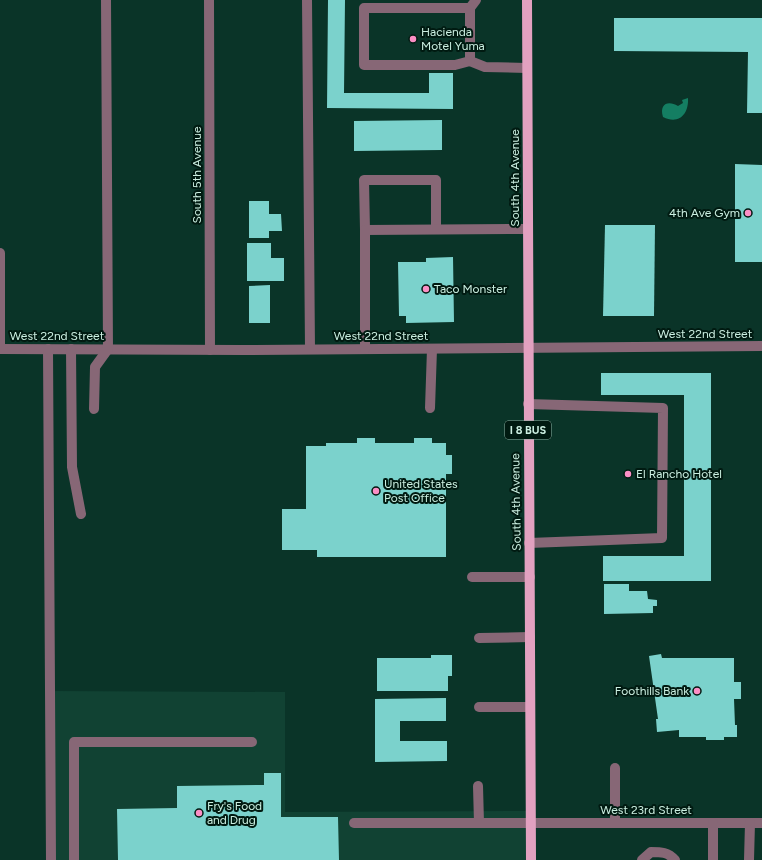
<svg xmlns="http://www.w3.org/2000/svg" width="762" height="860" viewBox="0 0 762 860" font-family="Figtree,sans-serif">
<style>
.built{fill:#114233}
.water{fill:#147e62}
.building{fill:#7bd2cc}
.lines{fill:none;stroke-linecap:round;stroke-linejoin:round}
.minor{stroke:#876776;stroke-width:10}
.major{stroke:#e2a1c0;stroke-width:10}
.poi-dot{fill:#fb8fc5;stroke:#001a11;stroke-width:1.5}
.labels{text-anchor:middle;stroke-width:4;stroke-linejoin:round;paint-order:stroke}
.shield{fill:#001a11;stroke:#8eafa3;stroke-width:1}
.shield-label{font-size:11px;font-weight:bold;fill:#cbefe1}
.poi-label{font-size:12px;fill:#cbefe1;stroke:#001a11;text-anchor:start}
.street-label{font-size:12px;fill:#cbefe1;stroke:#001a11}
</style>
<rect width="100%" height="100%" fill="#0a3428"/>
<!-- built -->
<path class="built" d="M50,691L285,692V812L530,811L531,860H51Z"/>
<!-- water -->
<path class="water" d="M688,98C689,114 679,125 663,117C659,104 668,100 678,106L683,103L682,100Z"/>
<!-- building -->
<g class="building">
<path d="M328,0H345L344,93H429V73H453V109L327,108Z"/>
<path d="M614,18H762V113H747L748,52L614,51Z"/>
<path d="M442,120V150L354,151V121Z"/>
<path d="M735,164L762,165V262H735Z"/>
<path d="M249,201H269V214H281L282,231H269V238H249Z"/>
<path d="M605,225H655L654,316H603Z"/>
<path d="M247,243H271V258H284V281H247Z"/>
<path d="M453,257L454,322L406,323V316H399L398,262H426V258Z"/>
<path d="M270,285V323H249V286Z"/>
<path d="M601,373H711V581H603V556H684V395H601Z"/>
<path d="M357,438H375V443H414V438H432V443H446V455H452V474H446V557H317V550H282V509H306V446H326V443H357Z"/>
<path d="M604,584H629V591H647L648,599L657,600V606H653V613L604,614Z"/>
<path d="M661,654L662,658H734V682H741V699H734L735,725H737V737H724V740H706V737H679V730L657,732L656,719H658L649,656Z"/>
<path d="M431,655H452V676H448V691H377V658H431Z"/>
<path d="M446,698V721H400V741H447V761L375,762V699Z"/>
<path d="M264,773H281V817H338L339,860H118L117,809L177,808V786L264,785Z"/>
</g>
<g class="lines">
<!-- minor -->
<g class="minor">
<path d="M209,0L210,350"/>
<path d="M307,0L310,349"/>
<path d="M476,0L470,8V61L485,67L527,68"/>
<path d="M470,8H364V65H455L470,61"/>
<path d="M365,230L364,180H436V229"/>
<path d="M0,253V349"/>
<path d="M0,349L241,350L762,346"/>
<path d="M48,349L51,860"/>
<path d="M71,349L72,467L81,514"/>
<path d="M365,349V230L528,229"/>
<path d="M528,404L663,408L662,538L529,543"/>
<path d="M430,408L432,349"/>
<path d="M94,409L95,367L108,349L106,0"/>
<path d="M472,577H530"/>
<path d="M479,638L530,637"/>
<path d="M479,707H530"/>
<path d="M615,768V823"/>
<path d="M478,786L479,823"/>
<path d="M354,823H762"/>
<path d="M713,823V860"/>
<path d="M74,860V742H252"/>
<path d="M642,860L651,852C661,852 668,852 675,860"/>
<path d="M749,860L750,823"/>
</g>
<!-- major -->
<path class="major" d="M527,0L531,860"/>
</g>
<!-- markers -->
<g class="poi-dot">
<circle cx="413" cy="39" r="4"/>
<circle cx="748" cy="213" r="4"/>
<circle cx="426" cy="289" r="4"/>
<circle cx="628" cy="474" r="4"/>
<circle cx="376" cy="491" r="4"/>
<circle cx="697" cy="691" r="4"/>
<circle cx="199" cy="813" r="4"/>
</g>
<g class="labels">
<!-- shield labels -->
<rect class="shield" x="505" y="421" width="46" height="18" rx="3"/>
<g class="shield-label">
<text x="528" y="434">I 8 BUS</text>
</g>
<!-- poi labels -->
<g class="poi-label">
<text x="421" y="36">Hacienda<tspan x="421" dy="14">Motel Yuma</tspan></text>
<text x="740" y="217" text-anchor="end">4th Ave Gym</text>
<text x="434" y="293">Taco Monster</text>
<text x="636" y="478">El Rancho Hotel</text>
<text x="384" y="488">United States<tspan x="384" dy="14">Post Office</tspan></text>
<text x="689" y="695" text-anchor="end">Foothills Bank</text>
<text x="207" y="810">Fry's Food<tspan x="207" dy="14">and Drug</tspan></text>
</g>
<!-- street labels -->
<g class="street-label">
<text transform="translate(197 175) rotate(-90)" y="4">South 5th Avenue</text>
<text transform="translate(515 178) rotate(-90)" y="4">South 4th Avenue</text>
<text x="705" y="338">West 22nd Street</text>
<text x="57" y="340">West 22nd Street</text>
<text x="381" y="340">West 22nd Street</text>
<text transform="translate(516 502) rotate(-91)" y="4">South 4th Avenue</text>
<text x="646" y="814">West 23rd Street</text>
</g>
</g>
</svg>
